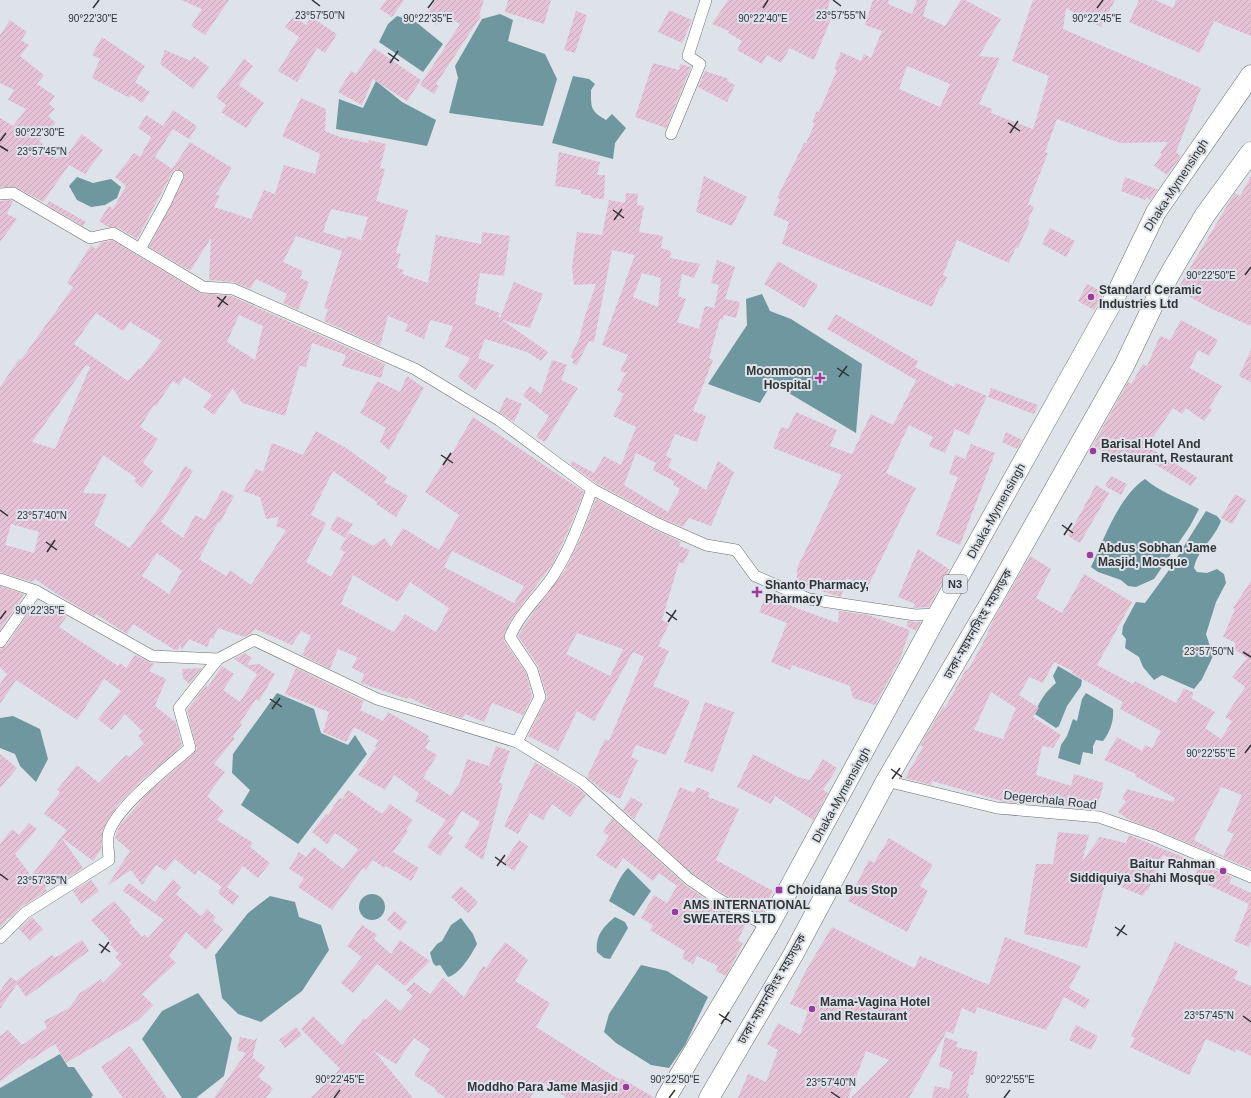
<svg xmlns="http://www.w3.org/2000/svg" width="1251" height="1098" viewBox="0 0 1251 1098" font-family="Helvetica,'Noto Sans Bengali',sans-serif">
<style>
.water{fill:#6f979f}
.building{fill:url(#building-hatch);fill-rule:evenodd}
.lines{fill:none;stroke-linecap:round;stroke-linejoin:round}
.street-casing{stroke:#696e74;stroke-width:12}
.highway-casing{stroke:#696e74;stroke-width:21}
.street{stroke:#fff;stroke-width:11}
.highway{stroke:#fff;stroke-width:20}
.ticks{fill:none;stroke:#313335;stroke-width:1.5}
.poi-dot{fill:#9e3a9f;stroke:#dde3e9;stroke-width:1.5}
.labels{text-anchor:middle;stroke-width:4;stroke-linejoin:round;paint-order:stroke}
.shield{fill:#dde3e9;stroke:#65686b;stroke-width:1}
.shield-label{font-size:11px;font-weight:bold;fill:#313335}
.street-label{font-size:12px;fill:#313335;stroke:#dde3e9}
.poi-label{font-size:12px;font-weight:bold;fill:#313335;stroke:#dde3e9;text-anchor:start}
.ticks-label{font-size:10px;text-anchor:middle;fill:#313335;stroke:#dde3e9;stroke-width:4;stroke-linejoin:round;paint-order:stroke}
</style>
<defs>
<pattern id="building-hatch" width="6" height="6" patternUnits="userSpaceOnUse"><rect width="6" height="6" fill="#e5c3d4"/><path d="M-1 1l2-2M0 6l6-6M5 7l2-2" fill="none" stroke="#c5a8b7"/></pattern>
</defs>
<rect width="100%" height="100%" fill="#dde3e9"/>
<!-- water -->
<g class="water">
<path d="M500,14L513,20L508,41L545,54L557,79L543,126L449,113L458,78L455,66L482,19Z"/>
<path d="M397,16L416,22L443,44L423,72L379,42L388,24Z"/>
<path d="M573,76L589,79L595,84L591,90C591,107 590,111 606,120L612,114L626,128L615,143L613,159L552,143Z"/>
<path d="M376,81L402,102L436,120L427,146L336,129L339,99L363,108Z"/>
<path d="M77,177L93,183L111,179L121,187L117,198L105,205L91,207L77,200L69,186Z"/>
<path d="M762,294L770,311L791,319L862,364L856,433L772,383L760,403L708,384L747,325L746,299Z"/>
<path d="M1145,479C1158,491 1183,500 1199,509L1190,526L1154,579L1136,587L1128,586L1121,580L1098,572L1091,567C1104,539 1119,496 1145,479Z"/>
<path d="M1206,511L1217,516L1221,521C1213,541 1198,549 1194,568L1197,572L1207,573L1217,569L1224,574L1226,583L1216,602L1206,634L1213,656L1202,679L1194,689L1162,675L1154,680L1143,667L1139,657L1125,648L1126,639L1122,634L1123,626L1136,602L1145,603L1169,570Z"/>
<path d="M1058,666L1082,680L1081,686L1067,706L1059,726L1056,728L1035,714C1039,702 1045,692 1056,683L1053,676Z"/>
<path d="M277,693L314,709L321,733L348,745L355,735L367,754L298,844L241,805L250,790L232,773L233,754Z"/>
<path d="M1086,693L1113,709C1114,721 1110,732 1103,741L1096,740L1093,746V754L1083,752L1080,765L1058,758L1061,745L1067,736L1073,719L1077,721L1082,699Z"/>
<path d="M13,716L40,729L48,759L36,782L20,766L15,754L0,748V718Z"/>
<path d="M628,868L651,891L634,916L609,901C615,889 619,877 628,868Z"/>
<circle cx="372" cy="907" r="13"/>
<path d="M270,896L295,902L299,917L321,925L329,950L302,991L261,1022L238,1014L222,998L215,955L248,913Z"/>
<path d="M615,917L625,922L628,928L610,959L604,958L597,952C595,936 603,927 615,917Z"/>
<path d="M461,918L473,934L477,944C471,955 460,974 448,977L440,965L436,966L433,963L430,953L437,944L442,941L451,925Z"/>
<path d="M641,965L667,971L708,997L685,1045L669,1068L651,1065L616,1043L604,1032L609,1014Z"/>
<path d="M198,993L232,1038L224,1076L196,1098H182L142,1039L162,1011Z"/>
<path d="M60,1054L68,1067H74L93,1095L91,1098H0V1088Z"/>
</g>
<!-- building -->
<g class="building">
<path d="M181,0H229L205,35L191,26L202,9Z"/>
<path d="M386,0H404L392,17L380,9Z"/>
<path d="M436,0H484L479,15L481,16L436,84L439,86L434,94L420,85L460,24L443,14L436,25L425,17Z"/>
<path d="M508,0H551L544,24L505,12Z"/>
<path d="M728,0H830L827,11L833,14L814,60L790,48L781,63L767,55L762,64L737,50L742,41L728,33L729,31L712,24Z"/>
<path d="M873,0H889L888,4L912,14L917,0H928L923,16L945,26L961,0H965L1001,19L979,56L1000,58L979,104L992,109L991,113L1033,129L1049,76L1012,61L1033,0H1115L1101,27L1066,8L1063,29L1201,88L1176,152L1181,156L1167,175L1154,166L1162,154L1160,153L1168,142L1120,143L1057,119L1045,152L1048,153L1028,204L1034,207L1028,220L1030,221L1018,248L1016,247L1009,263L957,240L943,275L947,277L942,288L940,287L932,307L782,244L789,222L773,215L780,199L777,198L804,143H806L815,123L812,122L817,111L819,112L837,70L834,69L841,52L861,61L864,54L871,58L882,31L865,25ZM907,66L950,84L940,107L899,89Z"/>
<path d="M1139,0H1155L1173,8L1176,0H1251V36L1214,21L1200,53L1129,22Z"/>
<path d="M669,10L692,20L682,43L658,32Z"/>
<path d="M576,11L587,15L575,53L564,50Z"/>
<path d="M294,16L306,25L311,17L337,34L325,53L317,48L297,82L278,71L299,37L285,27Z"/>
<path d="M10,20L27,32L21,40L29,45L20,56L44,75L37,84L55,96L49,104L55,109L48,116L56,123L39,141L43,144L41,147L57,159L62,153L66,156L82,134L103,150L85,174L69,165L43,202L16,187H0V118L13,126L26,109L8,100L14,90L0,83V35Z"/>
<path d="M102,37L145,66L135,82L150,92L142,103L131,95L130,98L92,78L100,59L92,55Z"/>
<path d="M374,48L421,80L407,101L373,79L362,105L338,92L351,71L356,74Z"/>
<path d="M165,50L191,61L194,56L209,67L193,89L160,64Z"/>
<path d="M244,59L253,66L239,85L264,103L246,128L221,112L226,105L216,97Z"/>
<path d="M653,63L679,70L680,64L691,67L666,128L635,117Z"/>
<path d="M705,71L729,79L727,81L735,85L727,102L698,87Z"/>
<path d="M301,98L326,109L325,131L340,137L368,143L369,140L386,144L380,168L385,169L376,201L408,210L396,253L401,254L397,268L404,270L402,274L428,283L436,235L481,244L482,232L510,236L504,276L480,273L475,304L500,313L498,317L500,318L514,282L543,294L530,328L502,320L548,352L541,361L527,352L485,339L478,358L494,365L475,390L458,377L470,358L445,347L453,326L430,320L424,339L405,331L408,324L388,316L380,346L324,321L328,309L324,308L342,251L296,236L283,262L303,271L300,278L309,282L298,310L283,303L287,294L256,279L250,289L234,282L209,280L211,238L190,271L149,247L184,179V172L181,170H174L172,173L137,239L117,227H108L99,221L109,206L113,209L126,186L115,177L134,153L140,157L151,137L138,128L146,115L163,126L173,110L197,126L189,139L173,129L155,157L172,169L190,142L232,168L216,194L220,196L214,207L251,219L264,190L275,194L284,165L315,174L320,154L282,136ZM331,209L368,217L361,240L347,236L346,239L323,232Z"/>
<path d="M559,152L600,162L597,175H605L604,199L591,198L592,196L581,194V190L555,186Z"/>
<path d="M704,176L747,197L732,226L696,212Z"/>
<path d="M1251,176V326L1212,309L1177,290L1228,204L1235,193L1240,196Z"/>
<path d="M1125,177L1156,189H1158L1150,200L1146,197L1145,200L1121,191Z"/>
<path d="M626,193L638,194L637,205L644,206L639,232L663,236L661,248L671,251L670,258L700,264L694,278L682,274L678,296L686,299L677,322L699,329L705,306L714,308L719,285L711,283L717,260L735,267L725,299L740,302L736,318L724,315L723,320L720,319L709,358L713,360L693,411L706,416L697,442L675,434L666,456L672,459L668,467L706,490L718,461L734,472L711,526L689,518L683,527L659,517L596,483L570,464L572,461L594,473L604,456L621,465L636,427L613,416L624,394L617,390L626,373L620,371L628,355L602,345L635,255L612,250L594,342L589,341L577,365L572,363L574,359L570,357L579,339L585,316L596,284L574,285L572,267L577,232L602,235L609,200L625,203ZM642,273L661,278L658,307L633,297ZM636,453L656,463L653,470L675,482L673,485L680,489L668,512L624,485Z"/>
<path d="M11,200L13,201L7,214L17,219L0,242V201Z"/>
<path d="M49,201L86,222L83,226L47,205Z"/>
<path d="M1050,228L1075,241L1066,257L1042,244Z"/>
<path d="M112,240L200,293L231,296L385,364L381,378L342,366L346,355L312,343L306,367L299,366L285,416L242,403L233,388L214,415L203,407L212,395L184,377L179,385L173,381L156,406L154,405L140,427L158,439L143,463L153,471L142,488L134,481L136,478L103,455L83,493L107,494L94,525L130,548L163,502L185,466L193,471L161,522L183,538L195,515L205,520L222,490L234,496L220,523L218,522L199,559L226,576L230,570L251,585L286,530L276,526L279,517L266,519L260,497L243,491L256,469L263,472L272,443L303,455L316,431L346,448L387,477L384,482L408,496L396,517L376,504L377,502L333,471L311,515L326,523L306,562L331,577L345,552L340,549L349,533L373,546L384,538L391,547L403,528L439,550L459,515L425,492L450,452L452,453L473,417L584,492L568,531L553,563L513,617L504,634V641L526,673L532,696L523,715L492,703L484,722L465,714L463,718L433,709L408,697L407,699L361,683L364,674L352,668L357,657L338,649L330,669L302,655L311,636L301,631L292,645L255,629L251,634L244,637L218,628L213,639L211,638L207,647L189,639L182,650L180,644L178,650H175L133,624L127,634L96,614L94,616L57,594L35,579L32,582L0,572V387L19,359L21,360L73,287L67,283L91,245L96,249L100,243ZM96,313L123,331L130,322L162,341L140,370L139,368L128,381L74,344ZM239,315L263,326L255,360L227,342ZM86,365L90,367L55,449L32,442ZM11,524L39,532L34,553L5,545ZM452,551L524,586L514,603L444,567ZM157,553L182,571L169,594L142,576ZM353,575L398,602L410,582L449,608L436,632L405,614L394,632L341,604Z"/>
<path d="M778,261L818,285L804,308L764,284Z"/>
<path d="M1087,284L1104,293L1094,310L1078,301Z"/>
<path d="M836,314L918,361L915,367L954,387L956,383L987,396L969,435L955,429L945,453L929,446L933,437L909,425L886,473L916,488L867,588L847,578L841,597L797,584V568L842,475L773,448L781,427L788,429L796,412L837,430L830,446L852,454L871,414L893,425L916,380L827,329Z"/>
<path d="M1181,320L1218,340L1209,356L1198,350L1190,368L1222,386L1209,408L1212,410L1204,421L1186,408L1182,414L1173,408L1147,446L1197,477L1191,486L1143,457L1140,463L1121,452L1115,460L1093,445L1128,382L1131,384L1143,364L1147,366L1160,336L1170,340Z"/>
<path d="M1251,350V382L1239,376Z"/>
<path d="M552,360L567,365L561,380L578,388L545,442L536,437L549,416L523,396L530,386L541,394Z"/>
<path d="M407,376L424,388L389,450L380,442L386,428L360,413L377,381L400,392Z"/>
<path d="M991,388L1038,405L1034,414L988,397Z"/>
<path d="M506,397L522,404L514,422L499,412Z"/>
<path d="M1006,432L1022,440L1017,449L1002,442Z"/>
<path d="M971,444L995,453L960,545L936,535L958,477L949,474L955,455L965,459Z"/>
<path d="M1111,476L1127,484L1121,495L1105,486Z"/>
<path d="M1096,485L1109,493L1080,543L1068,536Z"/>
<path d="M1235,494L1246,500L1232,524L1221,518Z"/>
<path d="M596,499L653,529L681,542L679,546L690,550L683,564L679,562L662,620L669,624L658,646L669,651L653,686L690,701L666,755L636,745L631,757L638,760L620,799L601,789L587,777L605,739L609,741L644,657L633,652L594,721L577,711L558,751L528,736L546,700L547,696L538,666L518,636L530,617L565,570L581,537ZM577,633L623,649L610,676L566,654Z"/>
<path d="M337,516L353,524L345,538L330,529Z"/>
<path d="M918,549L949,569L929,607L913,608L915,604L898,597Z"/>
<path d="M1030,556L1051,569L1036,598L1062,613L1084,574L1132,602L1097,665L1133,684L1135,681L1176,703L1184,688L1194,693L1191,698L1215,712L1205,728L1221,739L1232,721L1225,717L1245,687L1232,677L1247,658L1233,648L1236,643L1223,637L1235,609L1233,608L1251,581V869L1157,830L1129,820L1118,812L1126,801L1122,799L1127,789L1173,802L1175,798L1135,776L1136,774L1104,760L1117,737L1142,751L1145,745L1152,748L1161,731L1120,709L1123,702L1072,673L1073,671L1054,662L1043,683L1029,677L1019,695L1039,708L1033,717L1061,735L1053,748L1042,746L1036,775L1071,786L1074,774L1104,783L1096,810L1075,808L1056,802L1053,806L1021,795L1018,803L1005,802L932,781L931,785L905,778L923,747L920,745L943,707L945,708L966,669L968,670L982,645L994,619ZM991,692L1016,708L1003,739L974,730ZM1221,787L1242,795L1227,831L1234,834L1223,856L1194,840Z"/>
<path d="M0,586L24,594L0,630Z"/>
<path d="M767,593L791,602V606L838,623L839,611L868,615L910,630L900,659L875,705L853,698L850,686L792,665L790,670L771,662L787,623L759,612Z"/>
<path d="M34,605L45,613L49,606L67,616L59,627L118,666L120,663L126,668L135,655L154,664L149,671L166,679L155,706L174,721L175,720L182,746L140,782L117,806L103,829L101,850L93,861L61,837L83,868L59,883L56,879L45,888L47,891L21,907L10,918L9,917L0,928V844L12,829L19,835L29,823L37,829L15,854L31,876L67,830L44,814L60,792L57,790L77,765L99,783L126,755L129,757L144,744L138,735L143,732L125,714L112,730L98,719L121,691L104,679L77,720L16,680L0,704V684L7,674L0,667V649L6,646Z"/>
<path d="M908,621L914,622H921L916,631L906,626Z"/>
<path d="M245,653L252,658L247,665L259,664L275,674L259,701L256,699L240,723L242,724L233,737L235,738L214,764L225,772L207,796L224,811L217,820L253,843L250,847L270,863L258,878L243,866L227,887L239,896L233,905L218,893L222,887L198,870L195,875L175,859L165,871L156,865L142,885L131,870L107,886L130,851L115,838L120,825L149,792L197,750L187,710L207,684V688L222,666L234,674L223,690L240,702L257,674L234,659Z"/>
<path d="M202,668L189,684L183,678L182,669Z"/>
<path d="M296,668L364,701L360,710L383,721L388,712L429,736L427,739L430,740L425,748L437,755L423,778L451,796L460,782L467,759L489,766L496,746L510,751L499,783L503,784L483,860L464,847L480,822L462,811L448,834L453,837L440,856L427,847L446,820L415,801L419,793L394,775L385,790L358,775L376,748L375,747L378,740L354,727L346,742L323,732L329,712L285,694Z"/>
<path d="M705,702L734,712L713,772L684,762Z"/>
<path d="M0,754L17,768L0,788Z"/>
<path d="M753,754L798,777L810,780L823,759L837,768L823,790L828,793L813,820L775,796L771,804L737,787Z"/>
<path d="M535,762L578,788L586,795L570,817L552,804L543,820L530,813L518,834L504,826Z"/>
<path d="M680,787L694,793L697,787L710,793L708,797L739,809L716,860L773,891L761,915L719,891L693,874L657,841Z"/>
<path d="M348,790L382,814L390,804L413,820L406,830L408,831L393,852L419,868L411,881L386,866L384,868L373,860L366,870L363,868L332,910L298,887L304,878L289,869L299,852L306,857L314,847L343,869L358,849L335,833L327,844L312,832L326,814L328,815L339,798L342,799Z"/>
<path d="M631,797L643,804L634,819L623,810Z"/>
<path d="M612,818L685,885L711,903L746,923L738,941L743,943L726,976L716,971L718,966L697,956L693,964L682,958L685,951L650,930L653,925L641,918L654,895L667,903L677,886L659,873L653,881L623,858L616,869L596,856L609,836L603,832Z"/>
<path d="M1058,832L1089,835L1082,862L1100,837L1126,843L1129,835L1232,877L1229,883L1251,893V941L1249,947L1234,941L1249,904L1193,878L1197,871L1163,855L1148,891L1146,890L1143,896L1106,881L1087,948L1024,934L1036,864H1053Z"/>
<path d="M889,838L933,865L920,886L928,891L907,932L848,901L869,860L874,863Z"/>
<path d="M519,840L528,846L514,871L503,863Z"/>
<path d="M173,879L181,887L176,894L201,916L207,909L216,917L213,921L223,929L206,950L186,932L169,956L176,963L142,994L153,1005L137,1021L66,1063L55,1044L31,1060L30,1058L0,1082V1036L8,1030L22,1045L47,1028L44,1021L69,1008L80,993L101,979L103,983L122,964L115,957L119,954L110,945L112,943L91,920L114,901L131,920L129,922L142,937L145,935L148,938L164,920L123,891L129,883L155,902Z"/>
<path d="M91,880L99,891L81,904L73,891Z"/>
<path d="M461,886L478,902L468,913L451,897Z"/>
<path d="M394,911L407,922L400,931L387,920Z"/>
<path d="M32,917L43,929L30,941L19,929Z"/>
<path d="M362,925L377,935L374,939L391,954L400,940L430,961L405,986L377,964L353,993L341,983L362,957L347,946Z"/>
<path d="M832,927L914,968L920,956L989,985L1005,937L1081,966L1069,988L1090,1000L1085,1009L1064,997L1046,1030L977,1007L975,1014L962,1008L953,1034L947,1031L909,1098H851L889,1060L866,1051L848,1098H738L748,1074L766,1082L778,1050L767,1044L778,1023L800,1035L808,1011L790,1004L805,972Z"/>
<path d="M82,940L89,951L26,997L17,984L0,1009V991L10,977L16,981L52,955L55,958Z"/>
<path d="M505,942L528,960L515,981L550,1003L536,1027L620,1080L621,1078L655,1098H567L540,1081L530,1098H446L435,1091L436,1089L414,1075L430,1049L414,1038L396,1064L374,1051L413,1098H311L340,1069L301,1029L313,1016L342,1045L364,1018L366,1020L386,999L400,1011L413,996L406,990L414,982L430,994L443,978L464,997L483,966L486,968Z"/>
<path d="M1175,942L1238,971L1234,979L1251,986V1056L1236,1049L1235,1052L1206,1039L1189,1075L1130,1047L1135,1038L1131,1036Z"/>
<path d="M1076,1025L1098,1036L1091,1050L1069,1040Z"/>
<path d="M296,1027L302,1035L285,1048L279,1040Z"/>
<path d="M240,1037L254,1040L257,1038L252,1060L253,1058L265,1067L258,1077L273,1088L266,1098H214L246,1053L237,1050Z"/>
<path d="M945,1037L958,1042L956,1047L978,1052L973,1075H970L966,1093L969,1094L968,1098H932L935,1086L949,1089L953,1072L939,1066Z"/>
<path d="M130,1046L167,1098H123L101,1067Z"/>
</g>
<g class="lines">
<!-- street casing -->
<g class="street-casing">
<g id="street">
<path d="M671,134L700,64L688,56L706,0"/>
<path d="M0,194L13,193L90,238L113,233L203,287L233,289L415,369L499,420L592,489L656,523L706,545L736,550L755,576L809,599L915,615L938,614"/>
<path d="M140,249L166,202L178,176"/>
<path d="M0,579L36,591L152,656L218,659L254,640L377,699L517,742L582,782L689,879L715,897L768,927"/>
<path d="M0,642L36,591"/>
<path d="M517,742L540,697L532,670L510,637C519,614 539,597 553,576C570,550 581,519 592,489"/>
<path d="M886,781L997,808L1099,817L1154,836L1251,877"/>
<path d="M0,938L25,913L109,860C109,852 106,840 109,832C118,806 168,767 190,748L179,708L218,659"/>
</g>
</g>
<!-- highway casing -->
<g class="highway-casing">
<g id="highway">
<path d="M666,1098L768,927L938,614L1115,297L1156,212L1251,75"/>
<path d="M709,1098L793,955L886,781L992,600L1124,366L1157,297L1175,265L1205,215L1251,152"/>
</g>
</g>
<!-- street -->
<use href="#street" class="street"/>
<!-- highway -->
<use href="#highway" class="highway"/>
</g>
<!-- ticks -->
<path class="ticks" d="M312,0L320,6M833,0L841,6M93,8L99,0M428,8L434,0M763,8L768,0M1097,8L1103,0M388,53L399,61M390,63L398,51M1008,123L1020,131M1010,133L1018,121M0,141L6,133M0,146L8,151M613,210L624,218M614,220L622,209M1245,275L1251,267M217,297L228,305M218,307L226,296M837,368L849,376M839,377L847,366M441,455L453,463M443,465L451,453M0,510L8,516M1062,525L1073,533M1064,535L1072,523M46,542L57,550M47,552L55,540M666,612L677,620M0,619L6,611M668,622L676,610M1243,652L1251,657M270,699L282,707M272,709L280,698M1245,753L1251,745M891,769L902,777M892,779L900,768M495,857L506,865M497,866L505,855M0,874L8,880M1115,927L1127,935M1117,936L1125,925M99,944L110,952M101,953L109,942M719,1014L731,1022M1243,1016L1251,1022M721,1024L729,1012M831,1092L840,1098M334,1098L340,1090M669,1098L675,1090M1004,1098L1010,1090"/>
<!-- markers -->
<g class="poi-dot">
<circle cx="1091" cy="297" r="4"/>
<path d="M818 372h4v4h4v4h-4v4h-4v-4h-4v-4h4z"/>
<circle cx="1093" cy="451" r="4"/>
<circle cx="1090" cy="555" r="4"/>
<path d="M755 586h4v4h4v4h-4v4h-4v-4h-4v-4h4z"/>
<circle cx="1223" cy="871" r="4"/>
<rect x="775" y="886" width="8" height="8" rx="2"/>
<circle cx="675" cy="912" r="4"/>
<circle cx="812" cy="1009" r="4"/>
<circle cx="626" cy="1087" r="4"/>
</g>
<g class="labels">
<!-- shield labels -->
<rect class="shield" x="943" y="575" width="24" height="18" rx="3"/>
<g class="shield-label">
<text x="955" y="588">N3</text>
</g>
<!-- street labels -->
<g class="street-label">
<text transform="translate(1176 185) rotate(-57)" y="4">Dhaka-Mymensingh</text>
<text transform="translate(996 511) rotate(-61)" y="4">Dhaka-Mymensingh</text>
<text transform="translate(978 624) rotate(-60)" y="4">ঢাকা-ময়মনসিংহ মহাসড়ক</text>
<text transform="translate(841 795) rotate(-61)" y="4">Dhaka-Mymensingh</text>
<text transform="translate(1050 800) rotate(6)" y="4">Degerchala Road</text>
<text transform="translate(772 989) rotate(-60)" y="4">ঢাকা-ময়মনসিংহ মহাসড়ক</text>
</g>
<!-- poi labels -->
<g class="poi-label">
<text x="1099" y="294">Standard Ceramic<tspan x="1099" dy="14">Industries Ltd</tspan></text>
<text x="811" y="375" text-anchor="end">Moonmoon<tspan x="811" dy="14">Hospital</tspan></text>
<text x="1101" y="448">Barisal Hotel And<tspan x="1101" dy="14">Restaurant, Restaurant</tspan></text>
<text x="1098" y="552">Abdus Sobhan Jame<tspan x="1098" dy="14">Masjid, Mosque</tspan></text>
<text x="765" y="589">Shanto Pharmacy,<tspan x="765" dy="14">Pharmacy</tspan></text>
<text x="1215" y="868" text-anchor="end">Baitur Rahman<tspan x="1215" dy="14">Siddiquiya Shahi Mosque</tspan></text>
<text x="787" y="894">Choidana Bus Stop</text>
<text x="683" y="909">AMS INTERNATIONAL<tspan x="683" dy="14">SWEATERS LTD</tspan></text>
<text x="820" y="1006">Mama-Vagina Hotel<tspan x="820" dy="14">and Restaurant</tspan></text>
<text x="618" y="1091" text-anchor="end">Moddho Para Jame Masjid</text>
</g>
</g>
<g class="ticks-label">
<text x="320" y="19">23°57'50"N</text>
<text x="841" y="19">23°57'55"N</text>
<text x="93" y="22">90°22'30"E</text>
<text x="428" y="22">90°22'35"E</text>
<text x="763" y="22">90°22'40"E</text>
<text x="1097" y="22">90°22'45"E</text>
<text x="40" y="136">90°22'30"E</text>
<text x="42" y="155">23°57'45"N</text>
<text x="1211" y="279">90°22'50"E</text>
<text x="42" y="519">23°57'40"N</text>
<text x="40" y="614">90°22'35"E</text>
<text x="1209" y="655">23°57'50"N</text>
<text x="1211" y="757">90°22'55"E</text>
<text x="42" y="884">23°57'35"N</text>
<text x="1209" y="1019">23°57'45"N</text>
<text x="340" y="1083">90°22'45"E</text>
<text x="675" y="1083">90°22'50"E</text>
<text x="1010" y="1083">90°22'55"E</text>
<text x="831" y="1086">23°57'40"N</text>
</g>
</svg>
